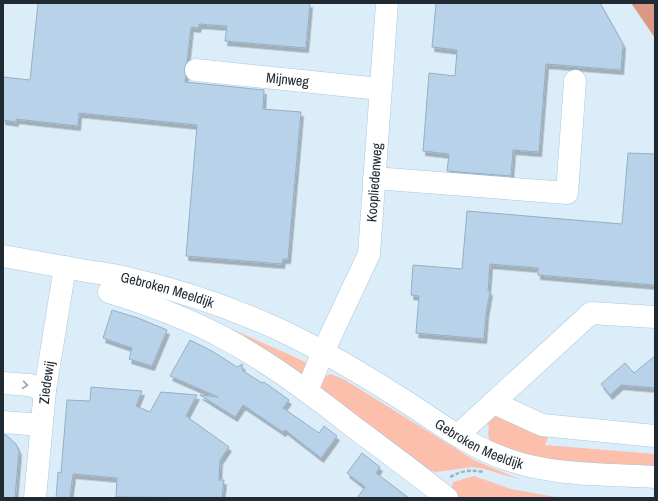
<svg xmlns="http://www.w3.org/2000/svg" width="658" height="501" viewBox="0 0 658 501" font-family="'Archivo Narrow',sans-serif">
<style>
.green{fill:#fbbfab}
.water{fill:#da9984}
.building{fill:#b8d3e9;stroke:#94afc4;filter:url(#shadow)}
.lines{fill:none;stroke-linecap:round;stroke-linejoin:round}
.minor-casing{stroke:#abc7dc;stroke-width:23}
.path{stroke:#a2b1bd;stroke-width:2.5;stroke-dasharray:4 2;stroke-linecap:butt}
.minor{stroke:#fff;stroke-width:22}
.oneway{stroke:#9b9fa3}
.labels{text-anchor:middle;stroke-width:3;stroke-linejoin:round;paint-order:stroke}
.street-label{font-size:14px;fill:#202a33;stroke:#f3f8fd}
</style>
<defs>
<filter id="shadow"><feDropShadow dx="2.5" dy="4.5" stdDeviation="0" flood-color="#0004"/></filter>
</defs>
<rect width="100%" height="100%" fill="#dcedfa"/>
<!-- green -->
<g class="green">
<path d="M227,327L297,358L308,364L301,378Z"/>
<path d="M331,374L345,380L474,460L521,480L481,468L472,467L436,472L424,469L319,389L324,377Z"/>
<path d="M507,406L550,432L545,445L655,454V466H578L515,454L490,441C488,436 488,431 489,426L487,424Z"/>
<path d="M474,476L511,489L561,498H459L451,492L453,482Z"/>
</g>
<!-- water -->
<path class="water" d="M631,3H655V38Z"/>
<!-- building -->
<g class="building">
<path d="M38,3H310L306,48L225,41L227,26L199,24L198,28L191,27L187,62L184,69L186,76L185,82L264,90L263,109L301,112L288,259H283L282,264L186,256L197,125L79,113L78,126L16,119V122L3,120V77L30,80Z"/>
<path d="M436,3H600L623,44L621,70L546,64L539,152L513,150L511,176L447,171L449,154L423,151L429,73L455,76L457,50L432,47Z"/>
<path d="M628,153L655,154V285L538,275V268L490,264L488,291H490L486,314L484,339L416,333L419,296L411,295L413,265L462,269L467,211L622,224Z"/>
<path d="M112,310L138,318L167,330L152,366L129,359L132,348L103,338Z"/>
<path d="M190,340L212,351L237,367L242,364L243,371L262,383L264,382L289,400L283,408L319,433L324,426L337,436L321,458L285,430L283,432L243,405L235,417L200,395L218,397L170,376Z"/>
<path d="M655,356V388L621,385L610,395L601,384L625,363L634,373Z"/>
<path d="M91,387L142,391L136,406L150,412L161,392L197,395L186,416L229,447L220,460L219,480H224L222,498L116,497L117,478L73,474L70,498H56L58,472L61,473L67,400L90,401Z"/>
<path d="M3,435H6L16,444L19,451L15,498H3Z"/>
<path d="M362,453L380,467L376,473L409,498H357L365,487L347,473Z"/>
</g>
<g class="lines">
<!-- minor casing -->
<g class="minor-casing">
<g id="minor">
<path id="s1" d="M196,70L380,89"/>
<path d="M374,178L567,193L575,81"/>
<path id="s2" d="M3,256C31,261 58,266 86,271C101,273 116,275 131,279C182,291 232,308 280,330C327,352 371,379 414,407C443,426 473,448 506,459C553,476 605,474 655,477"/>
<path d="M109,292C148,304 187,318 224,338C269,362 310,393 351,425C383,449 416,473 447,498"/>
<path d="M3,383L29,385L45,390"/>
<path id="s3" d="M307,391L323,352L369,254L387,3"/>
<path d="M494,403L542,425L655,436"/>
<path d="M3,422L41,425"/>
<path d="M458,435L591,313L655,317"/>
<path id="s4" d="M35,498L45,390L65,267"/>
</g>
</g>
<!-- path -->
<path class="path" d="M450,477C463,470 470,470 484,472"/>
<!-- minor -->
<use href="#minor" class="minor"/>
</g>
<!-- one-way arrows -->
<defs><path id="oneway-chevron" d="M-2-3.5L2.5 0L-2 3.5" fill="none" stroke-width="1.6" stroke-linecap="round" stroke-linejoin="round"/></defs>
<use class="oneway" href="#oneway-chevron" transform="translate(25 385) rotate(8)"/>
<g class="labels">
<!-- street labels -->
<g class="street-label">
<text dy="5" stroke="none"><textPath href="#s1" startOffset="92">Mijnweg</textPath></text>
<text dy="5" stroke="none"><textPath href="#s3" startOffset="222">Koopliedenweg</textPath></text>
<text dy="5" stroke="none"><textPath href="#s2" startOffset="168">Gebroken Meeldijk</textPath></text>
<text dy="5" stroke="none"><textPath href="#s4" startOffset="116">Ziedewij</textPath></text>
<text dy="5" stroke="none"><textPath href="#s2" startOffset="518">Gebroken Meeldijk</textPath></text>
</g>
</g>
<!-- border -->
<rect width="658" height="501" fill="none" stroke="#202a33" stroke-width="8"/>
</svg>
